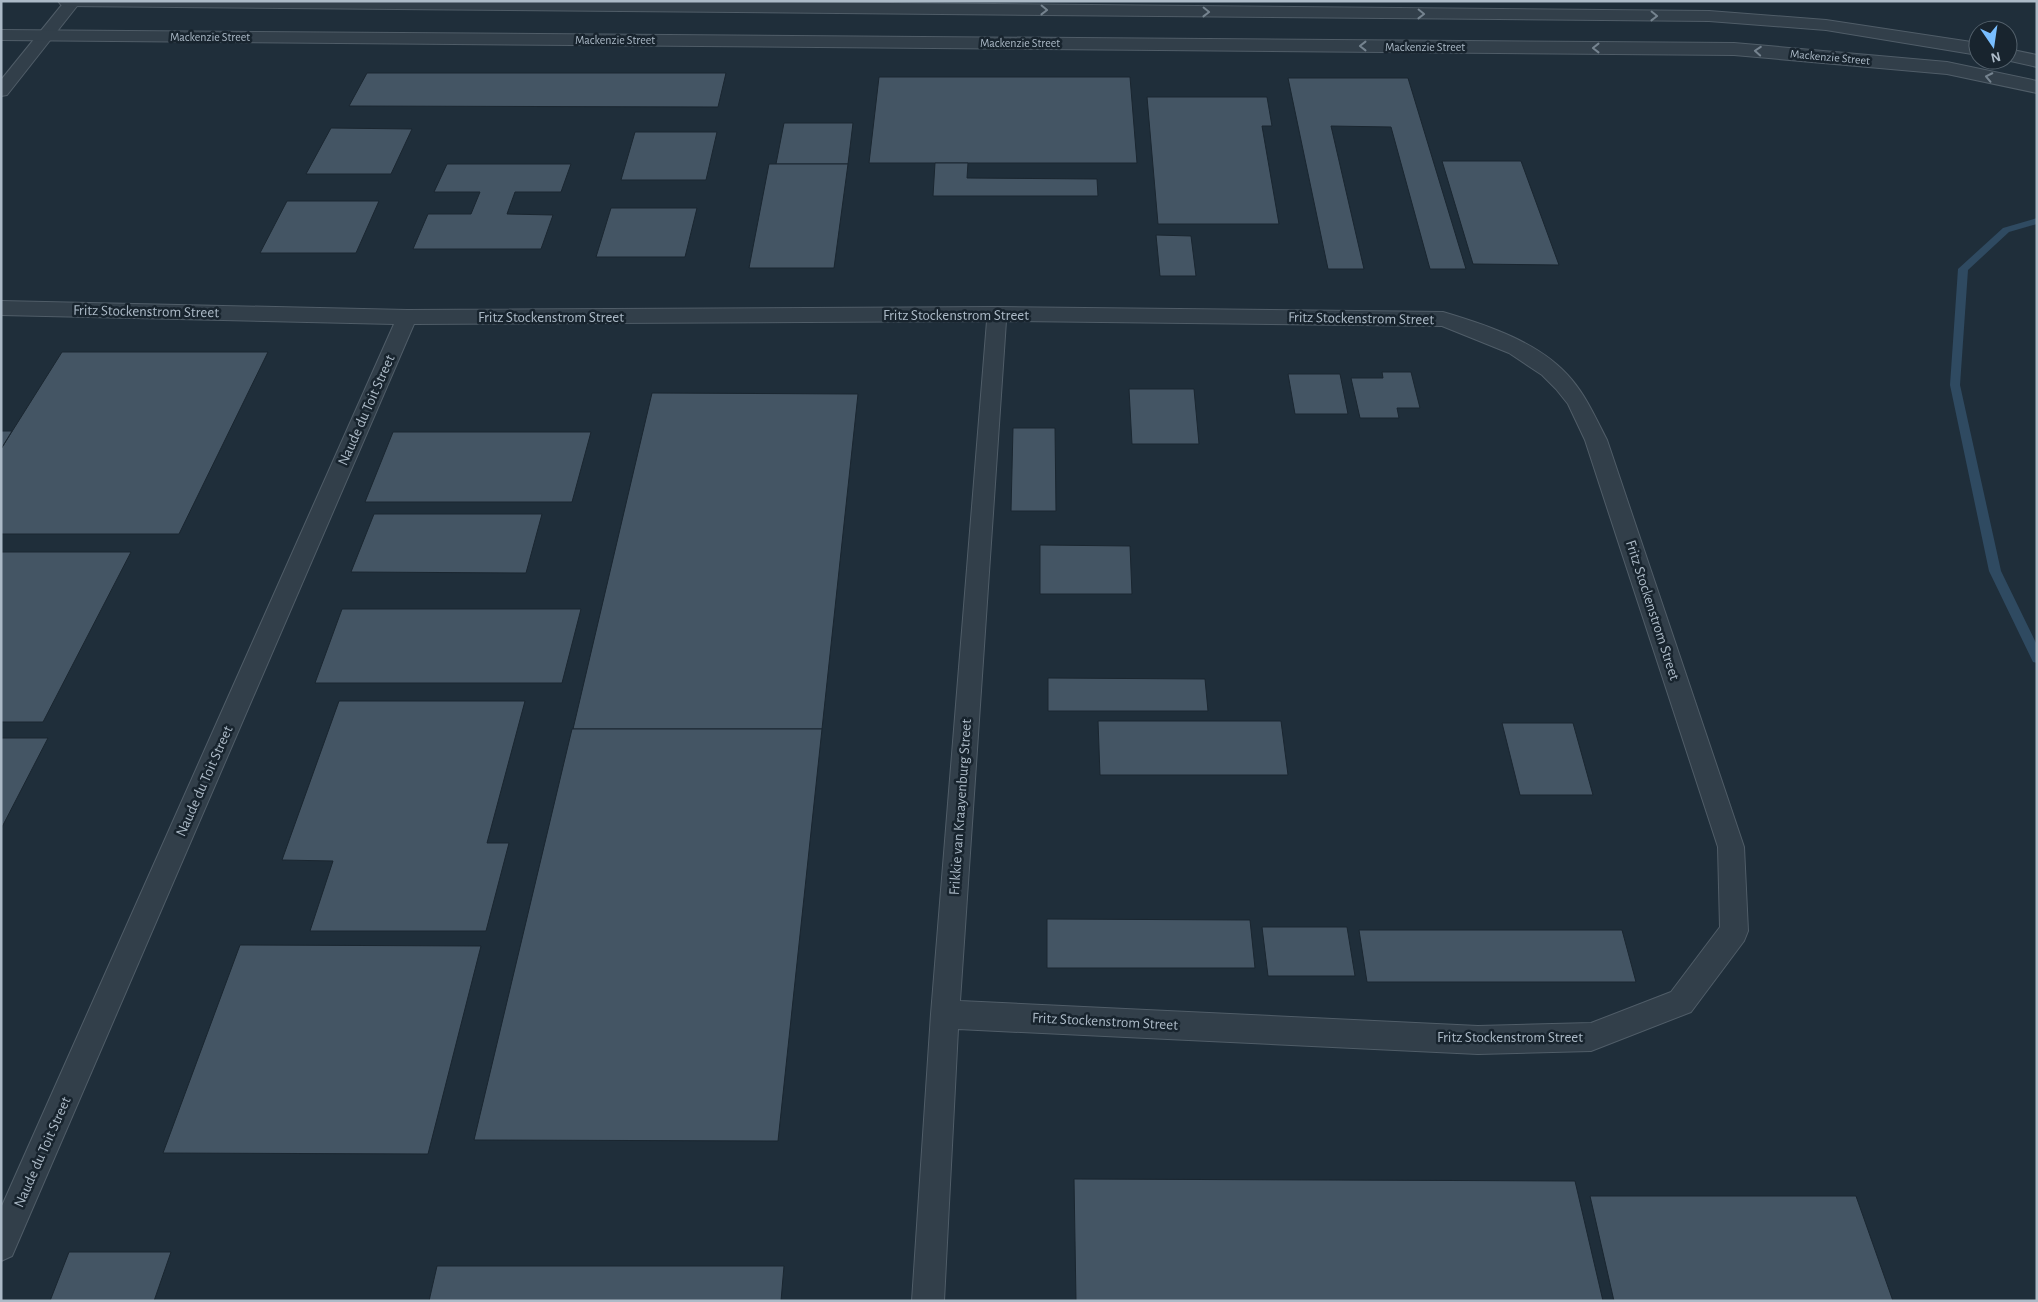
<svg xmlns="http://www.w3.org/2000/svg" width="2038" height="1302" viewBox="0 0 2038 1302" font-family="'Alegreya Sans',sans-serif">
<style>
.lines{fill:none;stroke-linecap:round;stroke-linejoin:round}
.stream{fill:#2f4a61;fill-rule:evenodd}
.building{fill:#445564;stroke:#1a2630}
.service-casing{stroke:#505d68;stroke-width:2}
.minor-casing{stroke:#505d68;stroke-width:2}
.service{fill:#323f4a;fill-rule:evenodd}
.minor{fill:#323f4a;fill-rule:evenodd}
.oneway{stroke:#75838f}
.labels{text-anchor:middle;stroke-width:5;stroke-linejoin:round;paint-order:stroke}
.far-street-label{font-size:12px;fill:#acbac7;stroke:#18242e}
.street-label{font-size:15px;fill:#acbac7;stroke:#18242e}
</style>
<rect width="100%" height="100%" fill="#1f2e3a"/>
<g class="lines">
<!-- stream -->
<path class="stream" d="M2037,218V224L2009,232L1968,270L1960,385L2001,571L2037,645V663L2033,662L1989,571L1950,385L1958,269L2003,228Z"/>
</g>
<!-- building -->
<g class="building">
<path d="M367,73H726L718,107L349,106Z"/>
<path d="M879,77H1130L1137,163H869Z"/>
<path d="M1288,78H1408L1466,269H1430L1391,127L1331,126L1364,269H1328Z"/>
<path d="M1147,97H1267L1272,126H1262L1279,224H1158Z"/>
<path d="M784,123H853L848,164H776Z"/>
<path d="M331,128L412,129L391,174H306Z"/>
<path d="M635,132H717L706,180H621Z"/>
<path d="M1442,161H1521L1559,265L1473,264Z"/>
<path d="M935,163H968L967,178L1097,179L1098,196H933Z"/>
<path d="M447,164H571L561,192H515L507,214L553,215L541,249H413L428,214H471L480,192H434Z"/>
<path d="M769,164H848L834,268H749Z"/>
<path d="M287,201H379L356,253H260Z"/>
<path d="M611,208H697L685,257H596Z"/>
<path d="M1156,235L1191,236L1196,276H1160Z"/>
<path d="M62,352H268L179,534H1V449Z"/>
<path d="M1382,372H1411L1420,408H1397L1399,418H1360L1351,378H1383Z"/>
<path d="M1288,374H1340L1348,414H1295Z"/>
<path d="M1129,389H1194L1199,444H1132Z"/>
<path d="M652,393L858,394L822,729H573Z"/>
<path d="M1013,428H1055L1056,511H1011Z"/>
<path d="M1,431H12L1,449Z"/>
<path d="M393,432H591L572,502H365Z"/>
<path d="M374,514H542L526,573L351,572Z"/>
<path d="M1040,545L1130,546L1132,594H1040Z"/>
<path d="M1,552H131L43,722H1Z"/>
<path d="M342,609H581L562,683H315Z"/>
<path d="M1048,678L1205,679L1208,711H1048Z"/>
<path d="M339,701H525L487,843H509L486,931H310L333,861L282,860Z"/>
<path d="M1098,721H1281L1288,775H1100Z"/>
<path d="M1502,723H1573L1593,795H1520Z"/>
<path d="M572,729H822L778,1141L474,1140Z"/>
<path d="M1,738H48L1,829Z"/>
<path d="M1047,919L1250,920L1255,968H1047Z"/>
<path d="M1262,927H1347L1355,976H1268Z"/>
<path d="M1359,930H1622L1636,982H1367Z"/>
<path d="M240,945L481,946L428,1154L163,1153Z"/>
<path d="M1074,1179L1575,1181L1603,1301H1076Z"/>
<path d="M1590,1196H1856L1893,1301H1614Z"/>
<path d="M69,1252H171L154,1301H50Z"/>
<path d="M437,1266H784L781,1301H429Z"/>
</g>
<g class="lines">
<!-- service casing -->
<g class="service-casing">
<g id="service">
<path d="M65,1H81L7,95L1,96V80Z"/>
<path d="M1,301L407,310L997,307L1443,312C1487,325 1542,343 1572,380C1587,398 1596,419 1607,440L1744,847L1748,931L1744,941L1691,1012L1591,1051L1478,1054L958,1029L944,1301H912L931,1014L987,321L414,324L12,1256L1,1261V1208L394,324L1,315ZM1006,321L1442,326L1509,353L1542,375L1556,389L1568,404L1585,440L1718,847L1720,927L1671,992L1591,1023L1478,1026L960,1001Z"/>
</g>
</g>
<!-- minor casing -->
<g class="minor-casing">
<g id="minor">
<path d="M58,1H682L1709,11L1826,20L1978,43V55L1826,30L1709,21L67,6L61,5Z"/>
<path d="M1,30L1734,43L1947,62L2037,81V93L1947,74L1734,55L1,40Z"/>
<path d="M2008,49L2037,55V67L2006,60H2008Z"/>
</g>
</g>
<!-- service -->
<use href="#service" class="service"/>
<!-- minor -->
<use href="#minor" class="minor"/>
</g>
<!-- one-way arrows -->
<defs><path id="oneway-chevron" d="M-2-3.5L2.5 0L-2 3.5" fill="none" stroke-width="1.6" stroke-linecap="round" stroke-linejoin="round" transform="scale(1.25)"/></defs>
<g class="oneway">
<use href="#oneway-chevron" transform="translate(1044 10) rotate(1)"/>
<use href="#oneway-chevron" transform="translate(1206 12) rotate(1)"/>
<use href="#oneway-chevron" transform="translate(1421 14) rotate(1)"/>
<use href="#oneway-chevron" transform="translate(1654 16) rotate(1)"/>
<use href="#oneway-chevron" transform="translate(1363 46) rotate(-180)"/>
<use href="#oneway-chevron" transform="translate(1596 48) rotate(-180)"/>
<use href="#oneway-chevron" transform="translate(1758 51) rotate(-176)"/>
<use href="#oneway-chevron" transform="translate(1989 77) rotate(-168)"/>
</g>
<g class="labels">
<!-- far-street labels -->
<g class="far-street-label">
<text x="210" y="41">Mackenzie Street</text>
<text x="615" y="44">Mackenzie Street</text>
<text x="1020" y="47">Mackenzie Street</text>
<text x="1425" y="51">Mackenzie Street</text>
<text transform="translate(1830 57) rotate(5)" y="4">Mackenzie Street</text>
</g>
<!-- street labels -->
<g class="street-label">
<text transform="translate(146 311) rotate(1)" y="5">Fritz Stockenstrom Street</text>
<text x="956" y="320">Fritz Stockenstrom Street</text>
<text x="551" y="322">Fritz Stockenstrom Street</text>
<text transform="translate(1361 318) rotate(1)" y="5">Fritz Stockenstrom Street</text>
<text transform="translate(366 410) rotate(-66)" y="5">Naude du Toit Street</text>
<text transform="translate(1653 610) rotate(72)" y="5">Fritz Stockenstrom Street</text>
<text transform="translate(204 781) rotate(-66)" y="5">Naude du Toit Street</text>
<text transform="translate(960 807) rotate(-86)" y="5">Frikkie van Kraayenburg Street</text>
<text transform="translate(1105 1021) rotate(3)" y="5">Fritz Stockenstrom Street</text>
<text x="1510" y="1042">Fritz Stockenstrom Street</text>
<text transform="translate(42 1152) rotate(-66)" y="5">Naude du Toit Street</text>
</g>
</g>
<!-- border -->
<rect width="2038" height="1302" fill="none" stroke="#acbac7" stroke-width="5"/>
<!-- north arrow -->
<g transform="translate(1993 45) rotate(167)"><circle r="24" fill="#18242e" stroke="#53606b"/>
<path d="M0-4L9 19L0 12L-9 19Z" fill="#79beff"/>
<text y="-8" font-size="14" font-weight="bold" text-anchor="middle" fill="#acbac7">N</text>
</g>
</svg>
